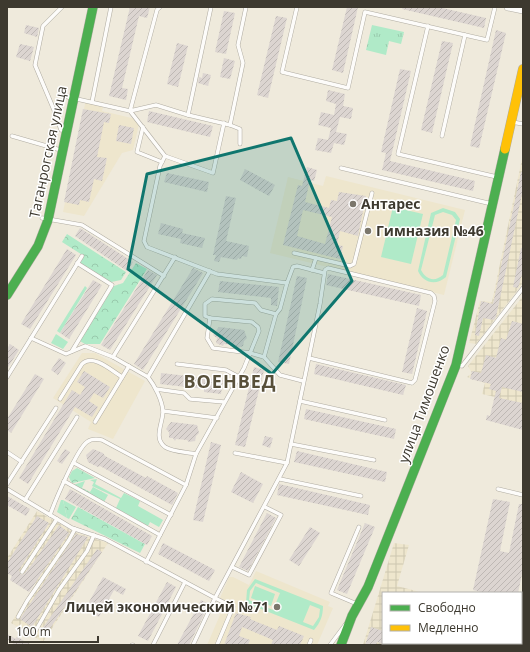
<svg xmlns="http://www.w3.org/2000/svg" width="530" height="652" viewBox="0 0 530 652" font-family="'Open Sans',sans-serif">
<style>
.built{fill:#eee6cd}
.industrial{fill:url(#industrial-grid)}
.grass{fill:#b0eac8;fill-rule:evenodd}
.forest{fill:url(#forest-crowns)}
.park{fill:url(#park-tufts)}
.building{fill:url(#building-hatch);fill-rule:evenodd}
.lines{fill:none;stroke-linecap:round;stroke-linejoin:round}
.lane-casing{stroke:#b0aca2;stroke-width:4.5}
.street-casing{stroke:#b0aca2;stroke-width:8}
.fast-casing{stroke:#b0aca2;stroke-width:10}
.slow-casing{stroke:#b0aca2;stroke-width:10}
.lane{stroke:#fdfcfa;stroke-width:3.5}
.street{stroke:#fdfcfa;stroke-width:7}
.fast{stroke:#4caf50;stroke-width:9}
.slow{stroke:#ffc107;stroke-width:9}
.marked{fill:#0f766e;fill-opacity:0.2;stroke:#0f766e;stroke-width:3;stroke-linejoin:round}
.poi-dot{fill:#7b776c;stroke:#fff;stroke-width:1.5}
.labels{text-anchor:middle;stroke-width:3;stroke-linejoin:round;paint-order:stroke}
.street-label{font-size:14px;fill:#3d392f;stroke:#fff}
.poi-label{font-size:14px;font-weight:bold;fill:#3d392f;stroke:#fff;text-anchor:start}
.district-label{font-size:18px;font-weight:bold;letter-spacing:1px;fill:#58503a;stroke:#fff}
</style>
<defs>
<pattern id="industrial-grid" width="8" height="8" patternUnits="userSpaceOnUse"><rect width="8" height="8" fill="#eee6cd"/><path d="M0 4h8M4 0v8" fill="none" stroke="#cdc6b0"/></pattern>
<pattern id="forest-crowns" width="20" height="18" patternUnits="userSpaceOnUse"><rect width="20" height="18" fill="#b0eac8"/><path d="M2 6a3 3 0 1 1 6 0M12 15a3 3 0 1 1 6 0" fill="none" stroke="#98c9ac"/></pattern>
<pattern id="park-tufts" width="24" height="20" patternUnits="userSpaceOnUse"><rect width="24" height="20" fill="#b0eac8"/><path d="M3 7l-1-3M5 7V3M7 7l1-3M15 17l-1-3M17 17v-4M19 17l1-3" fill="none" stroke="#98c9ac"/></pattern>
<pattern id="building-hatch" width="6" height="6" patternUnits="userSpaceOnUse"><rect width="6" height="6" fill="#dcd5d1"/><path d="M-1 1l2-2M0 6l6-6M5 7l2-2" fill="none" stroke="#beb8b4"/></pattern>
</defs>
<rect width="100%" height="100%" fill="#efeadc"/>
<!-- built -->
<g class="built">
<path d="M86,99L104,103L102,111L140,120L133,150L122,153L84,216L63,212Z"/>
<path d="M326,176L465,210L444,295L270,253L288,177L323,186Z"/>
<path d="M82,353H95L145,381L113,439L88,429L91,422L53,398Z"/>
<path d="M256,571L330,602L328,606L333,608L317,645H207L226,601L220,598L229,577H233L249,585Z"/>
</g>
<!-- industrial -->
<g class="industrial">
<path d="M523,154V283L476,344L469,343L480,301L492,302Z"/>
<path d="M523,296V421L491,414L495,397L482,394L485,383L467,377L472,373L468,366Z"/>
<path d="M37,511L74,532L108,543L43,642L11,623L36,583L7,563V558Z"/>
<path d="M394,543L409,545L397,586L424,593H383V643H446V645H363Z"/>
</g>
<!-- grass -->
<g class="grass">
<path d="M393,207L423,214L411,264L381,257Z"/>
<path d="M443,208L455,212L460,219L446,277C436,286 423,283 418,271L431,213ZM443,212L452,215L456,220L443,275C435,282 426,280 421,270L435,215Z"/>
<path d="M85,286L87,288L60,333L57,331Z"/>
<path d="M56,334L68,342L63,349L51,343Z"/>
<path d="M97,479L95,484L121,498L124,493L140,501L138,506L163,520L159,527L150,522L148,526L116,508L120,499L92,486L94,482L90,480Z"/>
<path d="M61,500H63L67,518L57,512Z"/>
<path d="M255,579L323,606C323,616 320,623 314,630L246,603L247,590ZM256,583L280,593L273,610L249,600L250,591ZM310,605L320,609L319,617L313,626L303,622Z"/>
<path d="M255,586L275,594L271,606L251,598Z"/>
</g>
<!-- forest -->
<g class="forest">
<path d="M67,234L126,272L121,280L111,282L80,263L84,256L62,242Z"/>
<path d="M136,263L147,269L100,344H85L80,341L114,286L123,283Z"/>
<path d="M77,468L95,478L73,483L71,482L69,477L72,471Z"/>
<path d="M85,481L82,488L90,492L93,487L108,495L104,502L73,485Z"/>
<path d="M63,500L76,507L69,519L67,518Z"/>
<path d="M78,507L145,544L140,553L71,519Z"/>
</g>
<!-- park -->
<path class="park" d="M372,25L404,32L401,44L389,41L386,55L366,50Z"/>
<!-- building -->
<g class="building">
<path d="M130,7H150L147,18L139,16L122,88L128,89L126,100L109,96Z"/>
<path d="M347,7H358L343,73L332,70Z"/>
<path d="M403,7H438L486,18L484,28L402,9Z"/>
<path d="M224,11L235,13L226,54L215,52Z"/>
<path d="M276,16L287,18L268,98L257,95Z"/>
<path d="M26,25L39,28L37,37L24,33Z"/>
<path d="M496,30L506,33L479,148L470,146Z"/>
<path d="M442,41L453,43L432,133L421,130Z"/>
<path d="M177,43L188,46L178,87L167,84Z"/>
<path d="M20,44L34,47L30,61L16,57Z"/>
<path d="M224,58L235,61L230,79L220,77Z"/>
<path d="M400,69L411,71L390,161L475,181L473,191L382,170L386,153L381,152Z"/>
<path d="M203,73L211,75L208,86L198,83L199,77L202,78Z"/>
<path d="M328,90L345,94L343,106L353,108L351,119L340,117L336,132L347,134L344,145L334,143L331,153L315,150L318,138L328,140L331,128L318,125L321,112L334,115L336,104L326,101Z"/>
<path d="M83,109L111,114L109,123L104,122L97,157L107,158L102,181L94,179L89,202L80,200L79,205L64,202Z"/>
<path d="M149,111L213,126L210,137L147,122Z"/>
<path d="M119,125L134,128L131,144L116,141Z"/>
<path d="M307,167L317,170L314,181L310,180L305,202L329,208L331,200L337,201L339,192L366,196L358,236L340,231L337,245L343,246L340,259L283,245L298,185L302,186ZM303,210L332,217L325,244L297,236Z"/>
<path d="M245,169L275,185L269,196L240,180Z"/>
<path d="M521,172H523V189L496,317L494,320L483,318L479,336L475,335L481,301L493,304Z"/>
<path d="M167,173L209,182L207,192L164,182Z"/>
<path d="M226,196L236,198L226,241L249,246L247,257L242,256L241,259L238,258L237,260L221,257L219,262L214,261L216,255H213Z"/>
<path d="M161,223L183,229L182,233L205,238L202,248L180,243L181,239L158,234Z"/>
<path d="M80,228L133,262L127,271L75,236Z"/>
<path d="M521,248H523V271L518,288L513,287Z"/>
<path d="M67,249L76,255L30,329L21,324Z"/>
<path d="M193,268L203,273L143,370L134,364Z"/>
<path d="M148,270L157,275L110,350L101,345Z"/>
<path d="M328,274L421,295L419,306L326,285Z"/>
<path d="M297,276L307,278L289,364L278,362Z"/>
<path d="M93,280L102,285L69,339L60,333Z"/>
<path d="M220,281L279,287L277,306L271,305V298L218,292Z"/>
<path d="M417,308L427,311L412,374L402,372Z"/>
<path d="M512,321L523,324V392L502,387L499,398L523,403V430L486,420L487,415L490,416L496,391L489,389L491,384L470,379L472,371L481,373L486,355L496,358L501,338L506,340Z"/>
<path d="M219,327L244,330L247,338L244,341L243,346L237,348L235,345L224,344L223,346L216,343L217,338L213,335Z"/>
<path d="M10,344L19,350L7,369V349Z"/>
<path d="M59,358L66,363L58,375L51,370Z"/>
<path d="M316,364L406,385L403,395L314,374Z"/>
<path d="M254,367L264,370L245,447L235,445Z"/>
<path d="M84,371L110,387L103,398L94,393L89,401L98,407L92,417L75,407L28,484L19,478L72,390L80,395L85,387L77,382Z"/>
<path d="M161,373L223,380L221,394L204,392V389L160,384Z"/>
<path d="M35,374L44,379L11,433L7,430V419Z"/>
<path d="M306,409L396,429L394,439L304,419Z"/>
<path d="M171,422L197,425L199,433L196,436L195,441L189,442L187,440L176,439L175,441L173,438H169V432L166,429Z"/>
<path d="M265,436L273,438L270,448L262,445Z"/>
<path d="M211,442L221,445L203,522L193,520Z"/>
<path d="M65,449L70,452L62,464L57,461Z"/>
<path d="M93,449L103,453L105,456L146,478L147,476L178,493L172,505L100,466L98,467L88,462L86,455Z"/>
<path d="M297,451L387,472L385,482L294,462Z"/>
<path d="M241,472L263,484L253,503L231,492Z"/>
<path d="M279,484L370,505L368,515L277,495Z"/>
<path d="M70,489L152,536L147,545L65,499Z"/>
<path d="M7,496L30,509L26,516L7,505Z"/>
<path d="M493,499L510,502L500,551L509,553L519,504H523V569L518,593H485L473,590Z"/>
<path d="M267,513L276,518L248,571L239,567Z"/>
<path d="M37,516L49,523L19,570L21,575L24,574L33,563L59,525L69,533L29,592L10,580L12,576L7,573V563Z"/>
<path d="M365,523L375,527L347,594L337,590Z"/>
<path d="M310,527L320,533L299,566L289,560Z"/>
<path d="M76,534L88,537L32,627L20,619Z"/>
<path d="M163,543L215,570L209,581L158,554Z"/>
<path d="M97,549L102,552L45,636L40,632Z"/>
<path d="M103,577L126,589L123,595L114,590L99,617L85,609Z"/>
<path d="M167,582L176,587L148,641L138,636Z"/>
<path d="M201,600L209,604L189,645H177Z"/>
<path d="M236,613L251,617L250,619L277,630L279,626L304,636L300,645H271L273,640L242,627L239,636L250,640L248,645H224Z"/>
<path d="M371,627L383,631L382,644L377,642L376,645H365Z"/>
<path d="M7,634L16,639L17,637L32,645H12L13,643L7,639Z"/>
</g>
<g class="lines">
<!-- lane casing -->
<g class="lane-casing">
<g id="lane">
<path d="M160,7L157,10L130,111L156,105L188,115L211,7"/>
<path d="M297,7L282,72L348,88L365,12L465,35L442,136"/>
<path d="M428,26L398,154L497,177"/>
<path d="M465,35L487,40L495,7"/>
<path d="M68,97L130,111L165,156L160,166L144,241L147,247L217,274L287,283L293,267L297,266L324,273"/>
<path d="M92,102L111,7"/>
<path d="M188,115L230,125L243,63L238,45L246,7"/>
<path d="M512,122L523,124"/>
<path d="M230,125L240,129V144"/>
<path d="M143,127L137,152L162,162"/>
<path d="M61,130L54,110L35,65L43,26L62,7"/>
<path d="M12,136L57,149"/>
<path d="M165,156L213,173L224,123"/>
<path d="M341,168L492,204"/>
<path d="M42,218L82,225L164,276"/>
<path d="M294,253L316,258L312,270"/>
<path d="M316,258L350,266L354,264L372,193"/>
<path d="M210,318L207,338L213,348L250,353L264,357L280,375L303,381"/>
<path d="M31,338L66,354L85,346L113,357L148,377L210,271"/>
<path d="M72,351L112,285L77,263"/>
<path d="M113,357L175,257"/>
<path d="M264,357L276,314L280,309L287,283"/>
<path d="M177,364L226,370L239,377"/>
<path d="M457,365L462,366L523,288"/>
<path d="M7,377L82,256"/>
<path d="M148,377C155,386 162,400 163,411C163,423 153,438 165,447C173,452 187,452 196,454"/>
<path d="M156,389L184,393L190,399L224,402"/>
<path d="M60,399L82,364C93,353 112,371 122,377"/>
<path d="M300,401L385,420"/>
<path d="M163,411L217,418"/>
<path d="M95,422L129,366"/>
<path d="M291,444L374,460"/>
<path d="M7,452L22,462"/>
<path d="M235,453L287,463"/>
<path d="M74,463L171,515"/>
<path d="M280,479L361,496"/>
<path d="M64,481L160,535"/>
<path d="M7,484L56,408"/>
<path d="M186,485L196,454L244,368L259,331L258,327L252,322L210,318L205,316V304L212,299L255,303L261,310L276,314"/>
<path d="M7,489L72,528L105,539L215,598L287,463L320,304L325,270L328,268L431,293L434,296L435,301L415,380L412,383L309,358"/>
<path d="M498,489L523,495"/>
<path d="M25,500L77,417"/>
<path d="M50,515C55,501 77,449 87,442C91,439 97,439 102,440L186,485L146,562"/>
<path d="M232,567L249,575L281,515L265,507"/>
<path d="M22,572L57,519"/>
<path d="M357,604L331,593L359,527"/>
<path d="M521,610H523"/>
<path d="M18,617L27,601L69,540L75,529"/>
<path d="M36,630L59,590L87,551L94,535"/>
<path d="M521,632L523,622"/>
<path d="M132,645H133"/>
<path d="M153,645L185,582"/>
<path d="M193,645L215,598L233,607L217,645"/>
<path d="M309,645L311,640"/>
<path d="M330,645L345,625"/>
<path d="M519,645V643"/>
</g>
</g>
<!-- street casing -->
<g class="street-casing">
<path id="street" d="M508,7L523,10"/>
</g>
<!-- fast casing -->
<g class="fast-casing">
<g id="fast">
<path d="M7,295L38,246L48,220L93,7"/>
<path d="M341,645L352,616L368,587L456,365L505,149"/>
</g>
</g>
<!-- slow casing -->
<g class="slow-casing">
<path id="slow" d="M505,149L523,69"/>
</g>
<!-- lane -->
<use href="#lane" class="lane"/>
<!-- street -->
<use href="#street" class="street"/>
<!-- fast -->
<use href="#fast" class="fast"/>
<!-- slow -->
<use href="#slow" class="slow"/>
</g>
<!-- marked area -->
<path class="marked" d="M291,138L352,281L272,374L128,269L147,174Z"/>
<!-- markers -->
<g class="poi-dot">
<circle cx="353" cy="204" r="4"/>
<circle cx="368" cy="231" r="4"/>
<circle cx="277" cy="607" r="4"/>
</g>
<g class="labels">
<!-- street labels -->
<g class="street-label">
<text transform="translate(48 152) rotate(-78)" y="5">Таганрогская улица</text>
<text transform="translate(424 404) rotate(-70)" y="5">улица Тимошенко</text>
</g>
<!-- poi labels -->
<g class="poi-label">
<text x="361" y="209">Антарес</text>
<text x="376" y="236">Гимназия №46</text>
<text x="269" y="612" text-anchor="end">Лицей экономический №71</text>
</g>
<!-- district labels -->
<g class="district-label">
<text x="230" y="388">ВОЕНВЕД</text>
</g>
</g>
<!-- border -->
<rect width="530" height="652" fill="none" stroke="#3d392f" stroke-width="16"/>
<!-- legend -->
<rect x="382" y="592" width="140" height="52" fill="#ffffff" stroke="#b1b0ac"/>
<rect x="390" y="605" width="20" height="6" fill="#4caf50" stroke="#b1b0ac"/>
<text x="418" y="612" font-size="12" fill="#3d392f">Свободно</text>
<rect x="390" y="625" width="20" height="6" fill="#ffc107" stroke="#b1b0ac"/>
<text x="418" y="632" font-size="12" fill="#3d392f">Медленно</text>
<!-- scale -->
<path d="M10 636v6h88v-6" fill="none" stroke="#3d392f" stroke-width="2"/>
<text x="16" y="636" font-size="12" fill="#3d392f" stroke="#ffffff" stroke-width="3" paint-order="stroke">100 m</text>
</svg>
